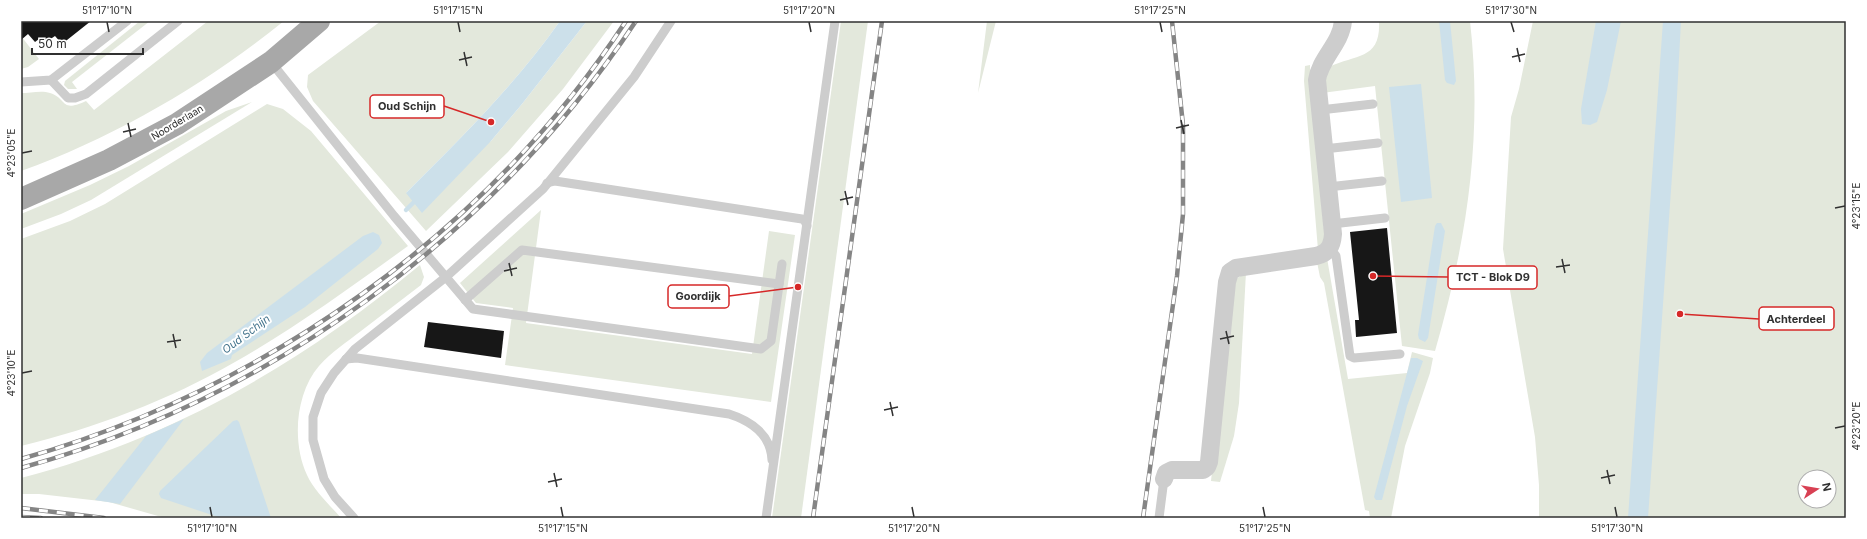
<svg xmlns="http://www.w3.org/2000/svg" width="1867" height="539" viewBox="0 0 1867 539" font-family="Inter,sans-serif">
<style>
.green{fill:#e3e8dc;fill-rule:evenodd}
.water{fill:#cce0ea}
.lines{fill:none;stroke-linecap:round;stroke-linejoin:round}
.stream{stroke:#cce0ea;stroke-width:4.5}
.building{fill:#171717}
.lane{stroke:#cdcdcd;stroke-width:9}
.street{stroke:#cdcdcd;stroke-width:18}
.primary{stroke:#a8a8a8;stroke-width:22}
.rail-casing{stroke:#858585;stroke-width:4.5}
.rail{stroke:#fff;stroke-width:3;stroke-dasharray:9;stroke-linecap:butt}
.ticks{fill:none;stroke:#303030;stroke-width:1.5}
.labels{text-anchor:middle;stroke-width:4;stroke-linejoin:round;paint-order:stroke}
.street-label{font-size:10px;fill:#303030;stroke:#fff}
.water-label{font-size:11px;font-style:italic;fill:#43738c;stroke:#fff}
.leader{fill:none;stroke:#d62828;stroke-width:1.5}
.callout-dot{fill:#d62828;stroke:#fff;stroke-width:1.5}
.callout{fill:#fff;stroke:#d62828;stroke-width:1.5}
.callout-label{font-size:11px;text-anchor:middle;font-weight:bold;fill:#303030}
.neatline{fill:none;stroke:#303030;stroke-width:1.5}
.ticks-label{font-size:10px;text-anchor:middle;fill:#303030}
</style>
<rect width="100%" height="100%" fill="#fff"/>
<!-- green -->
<g class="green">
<path d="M140,21H150L72,82L77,89H68L64,85L65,81Z"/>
<path d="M208,21H284C204,85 117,136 21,171V93C30,93 42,90 50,93C68,99 60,113 86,101L94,110Z"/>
<path d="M381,21H560C516,84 460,139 406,193L491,141L522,104L587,21H614L563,89L508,152L426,231L313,101L307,87L308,75Z"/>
<path d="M841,21H868L801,518H772Z"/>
<path d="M987,21H996L978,93Z"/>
<path d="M1379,21H1470C1483,136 1467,241 1435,351L1402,346L1375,86L1322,93L1329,67C1357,54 1381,60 1379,21Z"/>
<path d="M1533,21H1846V518H1539V485L1535,437L1503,249L1511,117L1519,89ZM1805,477H1829V501H1805Z"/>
<path d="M21,36L39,59L28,67L21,69Z"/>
<path d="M1310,65V90L1325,239L1318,250L1304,81L1305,66Z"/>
<path d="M252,102L91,200L61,214L21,229V214L90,185L129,166L226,111Z"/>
<path d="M267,104L283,109L311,131L408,246C351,287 295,328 235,362C169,400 95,428 21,446V239L70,221L105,204Z"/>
<path d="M541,210L526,323L752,354L769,231L795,235L771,402L505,365L513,308L476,303L460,283Z"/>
<path d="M1327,258L1348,379L1407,373L1412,352L1433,358L1430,373L1405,446L1391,518H1370L1369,511L1365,510L1324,283L1320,277L1317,262Z"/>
<path d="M420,265L424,277L421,285C401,300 381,316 361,331C347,342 331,352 319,366C295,394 292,443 307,475C314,491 330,505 341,518H165L109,502L39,494H21V478C173,438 300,364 420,265Z"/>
<path d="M1246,272L1239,403L1234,436L1220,482L1211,481L1232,287L1236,279Z"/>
</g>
<!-- water -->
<g class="water">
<path d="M560,21H587L522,104L491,141L422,213L406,193C460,139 516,84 560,21Z"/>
<path d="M1439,21H1450L1456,81L1454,85L1447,83L1445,80Z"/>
<path d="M1596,21H1621L1607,90L1597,122L1590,125L1582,124L1581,109Z"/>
<path d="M1663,21H1681L1675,133L1648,518H1628Z"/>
<path d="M1421,84L1432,198L1401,202L1389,87Z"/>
<path d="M1437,223H1441L1445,231L1428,338L1425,342L1419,339L1418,335L1435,226Z"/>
<path d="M373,232L379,235L382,243L378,249L305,307L232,355L231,359L202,371L200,362L207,353L363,236Z"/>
<path d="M1411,358H1417L1423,361L1407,406L1382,500H1376L1374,497Z"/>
<path d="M184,419L120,504L95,500L146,436Z"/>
<path d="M237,420L239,422L271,518H221L161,498L159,494L160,491L233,421Z"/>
</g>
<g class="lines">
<!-- stream -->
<path class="stream" d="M406,210L417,199"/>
</g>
<!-- building -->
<g class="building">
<path d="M21,21H91L62,44L55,36L43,44L39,39L35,42L28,34L21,40Z"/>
<path d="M1387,228L1397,333L1356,337L1355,320H1359L1350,232Z"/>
<path d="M428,322L504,331L501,358L424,347Z"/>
</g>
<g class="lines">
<!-- lane -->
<g class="lane">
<path d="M271,62L394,216L473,309L761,349L771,341L782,264"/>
<path d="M51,80L68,98H75L86,94L178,21"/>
<path d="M21,82L51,80L127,21"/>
<path d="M1320,110L1373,104"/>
<path d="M1324,149L1378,143"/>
<path d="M547,183L555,181L802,219L805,221L807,226"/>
<path d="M1328,187L1382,181"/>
<path d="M1332,224L1385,218"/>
<path d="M1330,248L1336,256L1350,356L1354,358L1400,354"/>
<path d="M465,300L522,250L779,284"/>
<path d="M346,359L357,358L729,414C751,421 771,435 772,460"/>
<path d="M354,518L335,497L324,479L313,440V417L321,393L334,373L355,349L446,277L543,189L634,77L671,21"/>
<path d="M766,518L835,21"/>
<path d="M1159,518L1164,479"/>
</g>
<!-- street -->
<path class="street" d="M1164,479L1166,473L1172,470H1203L1207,467L1209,462L1227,282L1230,272L1236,268L1316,256C1328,253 1332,247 1333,234L1317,80C1320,58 1341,44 1343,21"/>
<!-- primary -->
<path class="primary" d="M21,199L109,160L177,124L271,62L319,21"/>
<!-- rail casing -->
<g class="rail-casing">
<g id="rail">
<path d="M21,459C264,390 487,233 626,21"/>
<path d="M21,468C270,399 493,236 636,21"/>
<path d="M21,508L104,518"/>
<path d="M21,517L41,518"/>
<path d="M813,518L882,21"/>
<path d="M1143,518L1177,276L1183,214V125L1172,21"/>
</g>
</g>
<!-- rail -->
<use href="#rail" class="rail"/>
</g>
<!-- ticks -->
<path class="ticks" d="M107,22L109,32M458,22L460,32M809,22L811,32M1160,22L1162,32M1511,22L1514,32M1517,48L1520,62M464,52L467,66M1512,57L1525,54M459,60L472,57M1181,120L1184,134M128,123L131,137M1176,128L1189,125M123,132L136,129M22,153L32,151M845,191L848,205M840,200L853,197M1835,208L1845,206M1562,259L1565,273M509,263L512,276M1556,267L1570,265M504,271L517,268M1226,331L1229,344M173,334L176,348M1220,339L1234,336M167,342L181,340M22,373L32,371M890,402L893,416M884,410L898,407M1835,428L1845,426M1607,470L1610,484M554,473L557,487M1601,478L1615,475M548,482L562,479M210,507L212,517M561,507L563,517M912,507L914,517M1263,507L1265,517M1615,507L1617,517"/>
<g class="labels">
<!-- street labels -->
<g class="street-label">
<text transform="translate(177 122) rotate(-31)" y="4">Noorderlaan</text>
</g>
<!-- water labels -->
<g class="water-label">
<text transform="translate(246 334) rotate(-37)" y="4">Oud Schijn</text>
</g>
</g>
<!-- callouts -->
<path class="leader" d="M491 122L444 106M1373 276L1448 277M798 287L729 296M1680 314L1759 319"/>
<g class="callout-dot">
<circle cx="491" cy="122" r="4"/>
<circle cx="1373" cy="276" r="4"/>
<circle cx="798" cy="287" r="4"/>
<circle cx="1680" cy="314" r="4"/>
</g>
<g class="callout">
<rect x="370" y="95" width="74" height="23" rx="4"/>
<rect x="1448" y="266" width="89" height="23" rx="4"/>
<rect x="668" y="285" width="61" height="23" rx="4"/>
<rect x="1759" y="307" width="75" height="23" rx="4"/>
</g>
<g class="callout-label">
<text x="407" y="110">Oud Schijn</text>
<text x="1493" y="281">TCT - Blok D9</text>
<text x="698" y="300">Goordijk</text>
<text x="1796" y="323">Achterdeel</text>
</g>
<!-- border -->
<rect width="1867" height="539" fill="none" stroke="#ffffff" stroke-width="44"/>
<!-- north arrow -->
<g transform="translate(1817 489) rotate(78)"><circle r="19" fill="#ffffff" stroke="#acacac"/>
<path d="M0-3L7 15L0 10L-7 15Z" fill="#d84053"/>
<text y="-6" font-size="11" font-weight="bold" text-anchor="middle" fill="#303030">N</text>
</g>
<!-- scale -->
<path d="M32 48v6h111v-6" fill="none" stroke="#303030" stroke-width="2"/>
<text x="38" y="48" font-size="12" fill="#303030" stroke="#ffffff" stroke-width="3" paint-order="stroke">50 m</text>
<rect x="22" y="22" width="1823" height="495" class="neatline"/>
<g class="ticks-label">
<text x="107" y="14">51°17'10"N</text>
<text x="458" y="14">51°17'15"N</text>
<text x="809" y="14">51°17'20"N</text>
<text x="1160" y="14">51°17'25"N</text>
<text x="1511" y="14">51°17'30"N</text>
<text transform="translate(11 153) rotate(-90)" y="4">4°23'05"E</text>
<text transform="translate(1856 206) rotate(-90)" y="4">4°23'15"E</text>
<text transform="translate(11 373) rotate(-90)" y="4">4°23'10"E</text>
<text transform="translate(1856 426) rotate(-90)" y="4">4°23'20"E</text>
<text x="212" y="532">51°17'10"N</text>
<text x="563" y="532">51°17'15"N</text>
<text x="914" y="532">51°17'20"N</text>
<text x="1265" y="532">51°17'25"N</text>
<text x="1617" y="532">51°17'30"N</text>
</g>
</svg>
